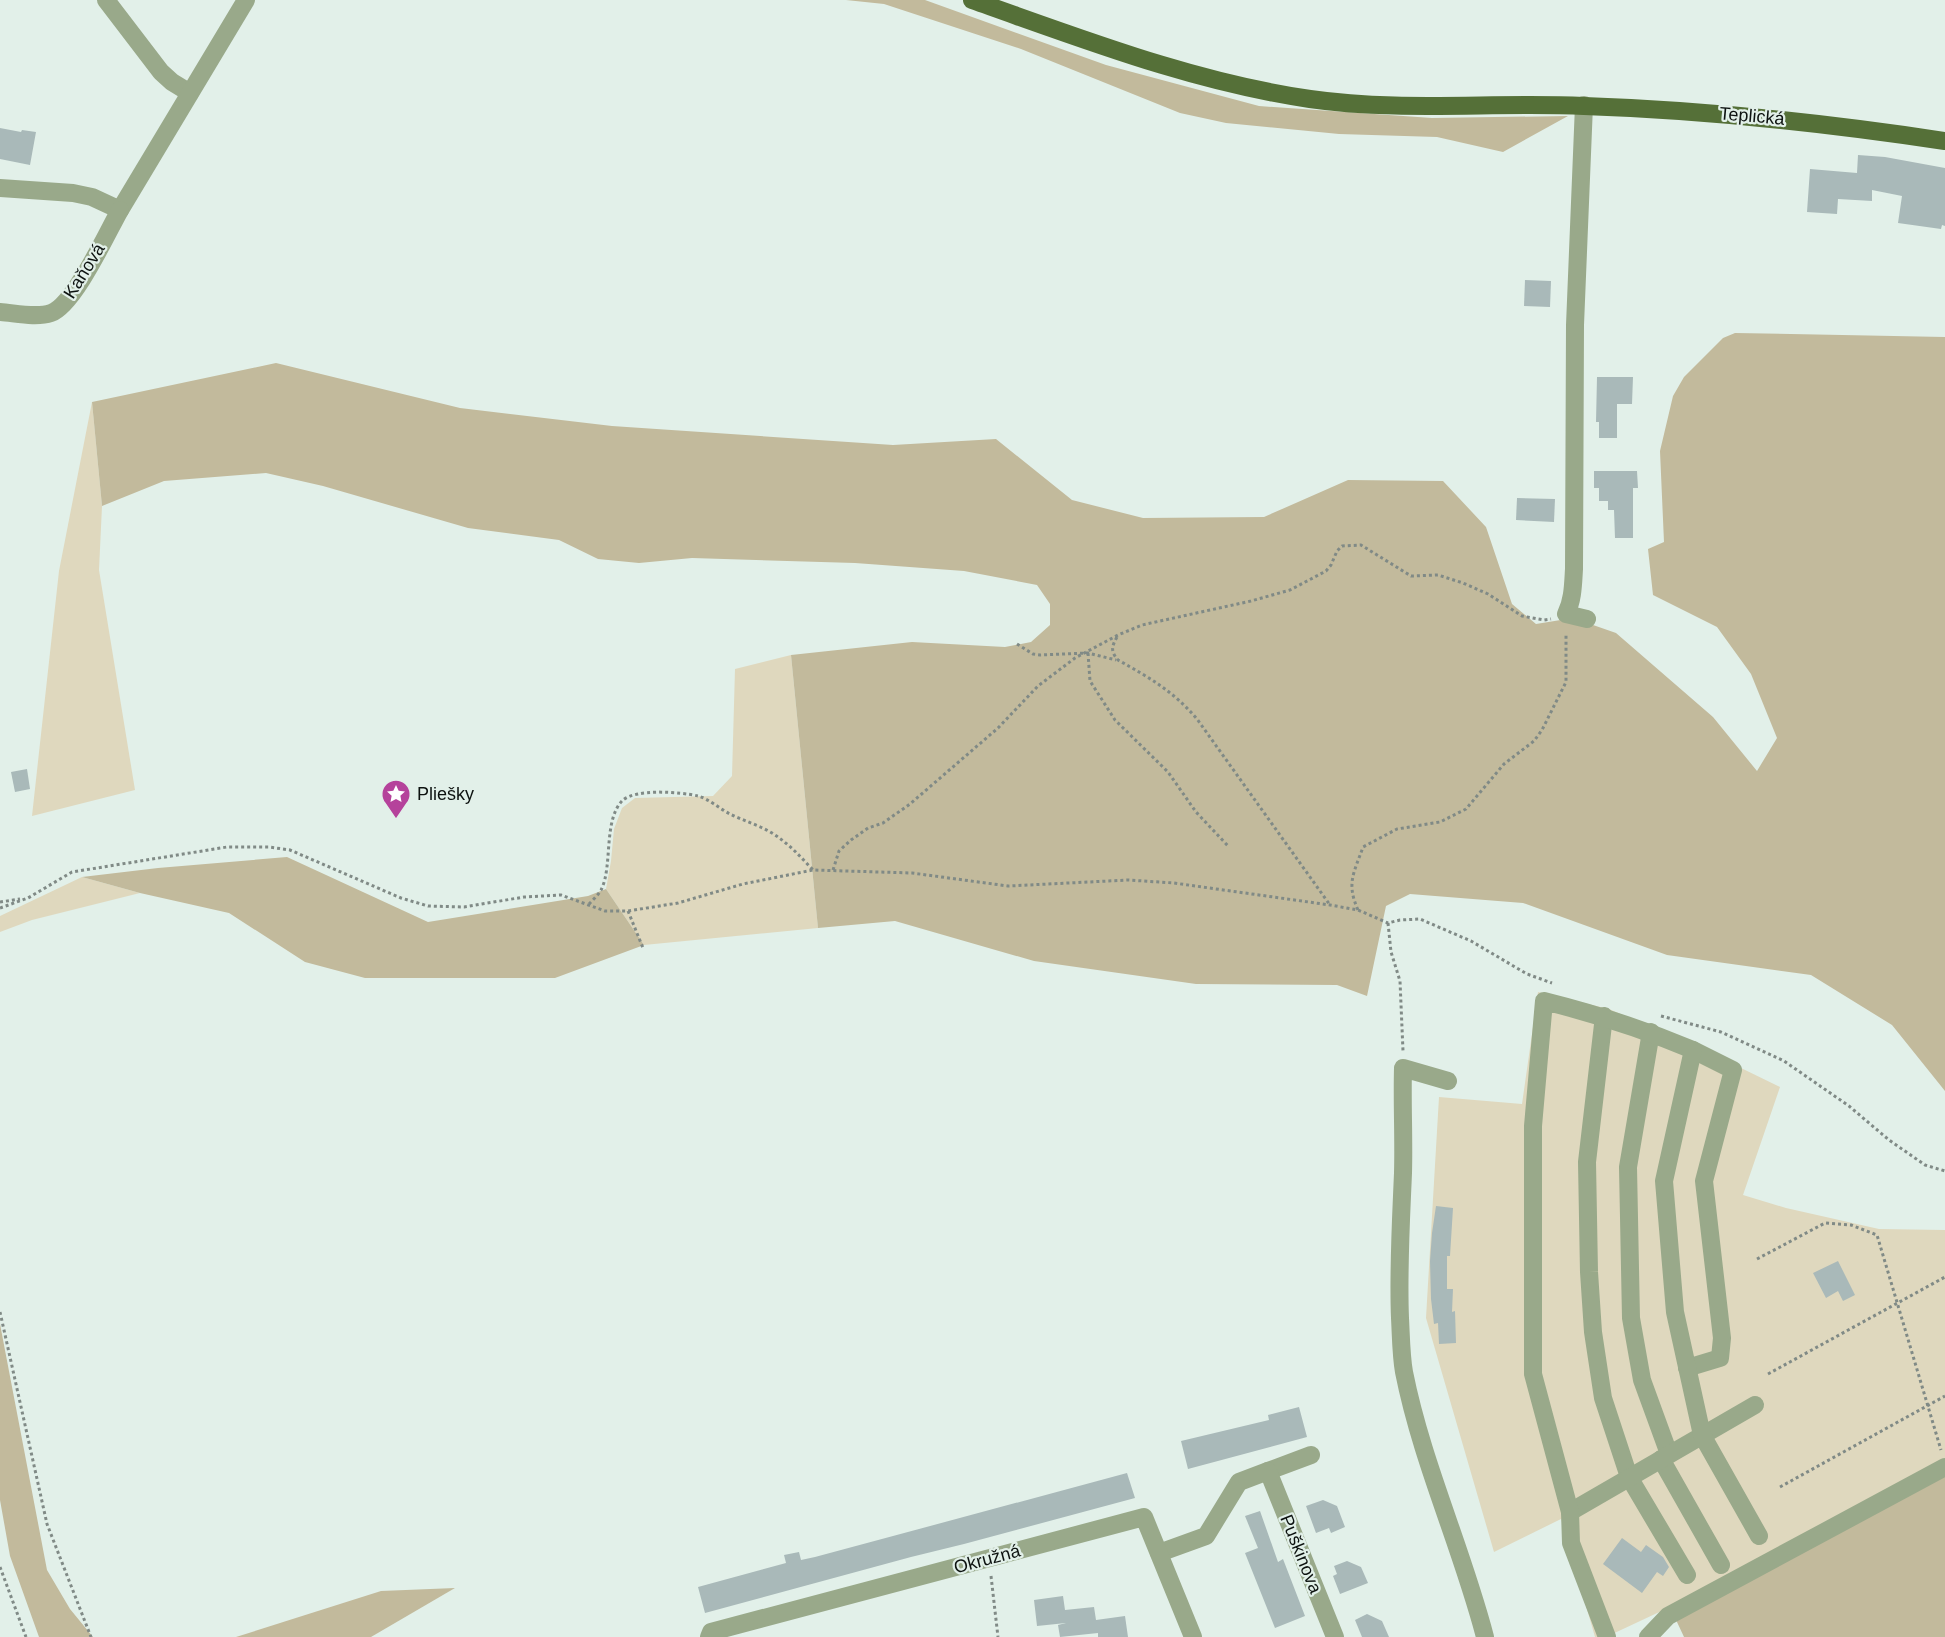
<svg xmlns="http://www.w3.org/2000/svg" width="1945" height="1637" viewBox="0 0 1945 1637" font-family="Helvetica,sans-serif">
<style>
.green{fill:#dfd8be}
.forest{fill:#c2ba9c}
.building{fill:#a9b9b9}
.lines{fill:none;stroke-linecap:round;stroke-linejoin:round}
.path{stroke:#808a86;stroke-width:3;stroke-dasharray:3 3;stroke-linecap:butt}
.minor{stroke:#99a98a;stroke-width:18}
.major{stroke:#557038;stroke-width:18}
.labels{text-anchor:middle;stroke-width:4.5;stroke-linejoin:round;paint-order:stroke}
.street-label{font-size:18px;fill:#0d1210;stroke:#e2f0e9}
.poi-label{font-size:18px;fill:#0d1210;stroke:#e2f0e9;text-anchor:start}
</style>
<rect width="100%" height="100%" fill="#e2f0e9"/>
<!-- green -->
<g class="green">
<path d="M92,402L102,506L99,570L135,790L32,816L59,571Z"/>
<path d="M791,655L818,928L644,945L606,889L611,861L614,829L622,808L635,798L713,796L732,776L735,669Z"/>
<path d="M82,877L140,893L32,920L0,932V916Z"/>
<path d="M1538,992L1609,1009L1702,1049L1780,1087L1743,1195L1786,1208L1879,1229L1945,1230V1458L1670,1607L1606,1637H1595L1561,1519L1494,1552L1426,1318L1439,1097L1522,1104Z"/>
</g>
<!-- forest -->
<g class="forest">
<path d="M846,0H925L1106,65L1259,106L1432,118L1568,116L1503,152L1437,137L1339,134L1226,123L1180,113L1021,49L884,4Z"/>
<path d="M1735,333L1945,337V1091L1892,1025L1811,975L1667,955L1523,903L1410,894L1386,906L1367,996L1337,985L1196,984L1034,961L895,921L818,928L791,655L912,642L1005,647L1031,642L1050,625V604L1037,585L964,571L855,563L692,558L639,563L598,559L559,540L468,528L323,486L266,473L164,481L102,506L92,402L276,363L460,408L612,426L893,445L996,439L1072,500L1143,518L1264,517L1348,480L1443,481L1486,527L1512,604L1536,624L1573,618L1616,633L1713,717L1757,771L1777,738L1751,674L1717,627L1653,595L1648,549L1664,542L1660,451L1673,396L1684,377L1723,338Z"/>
<path d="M287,857L428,922L588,896L606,889L644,945L555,978H365L305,962L229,913L140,893L82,877L158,868Z"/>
<path d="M0,1324L47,1570L70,1609L93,1637H39L10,1556L0,1500Z"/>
<path d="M1945,1459V1637H1684L1670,1607Z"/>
<path d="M455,1588L371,1637H236L381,1591Z"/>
</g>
<!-- building -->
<g class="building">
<path d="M0,128L21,132L22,130L36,132L30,165L0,159Z"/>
<path d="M1858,155L1885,157L1945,168V226L1942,225L1941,229L1898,223L1902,196L1872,190V201L1838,199L1837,214L1807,212L1810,169L1857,173Z"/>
<path d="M1525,280L1551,281L1550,307L1524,306Z"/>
<path d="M1597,377H1633L1632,404H1617V438H1599V422H1596Z"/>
<path d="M1594,471H1637L1638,488H1633V538H1615L1614,510H1608V501H1599V488H1594Z"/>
<path d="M1517,498L1555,499L1554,522L1516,520Z"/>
<path d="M27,769L30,789L15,792L11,772Z"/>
<path d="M1436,1206L1453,1208L1450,1256H1447V1289H1453L1452,1312L1455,1311L1456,1343L1439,1344L1438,1323L1434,1324L1431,1299L1430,1261L1432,1233Z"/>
<path d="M1838,1261L1855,1295L1843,1301L1838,1291L1826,1298L1813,1273Z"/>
<path d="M1299,1407L1307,1437L1188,1469L1181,1441L1269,1420L1268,1415Z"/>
<path d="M1127,1473L1135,1498L964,1544L911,1557L705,1613L698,1587L786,1563L784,1555L799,1552L801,1560L815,1557Z"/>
<path d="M1323,1500L1337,1506L1345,1527L1331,1533L1329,1528L1316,1533L1306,1506Z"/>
<path d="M1260,1511L1278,1562L1283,1559L1305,1616L1275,1628L1245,1553L1258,1548L1245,1516Z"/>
<path d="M1622,1538L1641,1552L1646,1545L1663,1557L1669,1567L1663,1576L1657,1572L1642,1593L1603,1564Z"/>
<path d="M1347,1561L1361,1567L1368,1583L1340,1594L1333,1576L1337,1574L1334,1566Z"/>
<path d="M1063,1596L1065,1610L1094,1607L1096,1620L1125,1616L1128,1637H1098V1633L1060,1637L1058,1625L1066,1623L1037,1626L1034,1600Z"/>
<path d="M1367,1614L1382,1621L1389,1637H1362L1355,1620Z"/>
</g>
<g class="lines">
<!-- path -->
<g class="path">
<path d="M1117,637C1112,646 1110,651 1118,660C1150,678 1173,691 1197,719L1330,905"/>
<path d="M1017,644L1033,654L1040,655L1088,653L1116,660"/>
<path d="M1088,653L1090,681L1115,720L1168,772L1196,812L1229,847"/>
<path d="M833,870L839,851L851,840L868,828L883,823L910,804L998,728L1038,686L1075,658L1118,635L1142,625L1251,601L1290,590L1326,571L1331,565L1337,551L1342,546L1361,545L1411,576L1438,575L1463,583L1488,594L1522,616L1544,620L1551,619"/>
<path d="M0,902L20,899"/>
<path d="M589,904C593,900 598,895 601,890C613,867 603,821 622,801C635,788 681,792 698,796C709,799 720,809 730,814C744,821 759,825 772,833C788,843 800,856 813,870"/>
<path d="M0,908L28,898L72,872L227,847H269L290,850L401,898L428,906L464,907L524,897L561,895L605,911H628L678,903L743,884L813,870L912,873L1008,886L1128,880L1174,883L1330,905L1358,910L1388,923L1400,920L1420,919L1471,941L1527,974L1552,983"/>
<path d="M1358,910C1346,883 1354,873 1363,847L1397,829L1440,822L1466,809L1504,764L1534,741L1542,730L1566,682V633"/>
<path d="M628,911L643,948"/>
<path d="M1388,923L1391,952L1400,981L1403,1051"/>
<path d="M1661,1016L1721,1032L1784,1061L1849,1106L1889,1140L1925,1165L1945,1171"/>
<path d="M1757,1259L1825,1223L1851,1225L1877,1235L1941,1450"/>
<path d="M0,1312L47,1524L91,1637"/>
<path d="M1768,1374L1945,1277"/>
<path d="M1780,1487L1945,1396"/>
<path d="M0,1567L26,1637"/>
<path d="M991,1576L998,1637"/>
</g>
<!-- minor -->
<g class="minor">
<path d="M106,0L161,72L172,82L190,93"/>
<path d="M1584,105L1575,325L1574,569C1573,585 1573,600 1566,614L1587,619"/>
<path d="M0,188L73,193L92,197L120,210L246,0"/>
<path d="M0,312C15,313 36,318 51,313C74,305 107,233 120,210"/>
<path d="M1604,1016L1587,1162L1589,1272L1593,1332L1603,1398L1629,1477L1687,1575"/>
<path d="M1651,1032L1628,1167L1631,1318L1642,1380L1669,1454"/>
<path d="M1448,1081L1403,1068C1402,1103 1404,1138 1403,1173C1401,1221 1398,1269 1400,1318C1401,1336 1401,1355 1404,1372C1422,1463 1462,1548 1485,1637"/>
<path d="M1687,1368L1720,1358L1722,1338L1704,1181L1733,1070L1693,1050"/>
<path d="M1661,1459L1721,1565"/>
<path d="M1268,1471L1311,1455"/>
<path d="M1570,1512L1755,1405"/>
<path d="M1159,1553L1206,1536L1239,1482L1268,1471L1335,1637"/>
<path d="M709,1637L711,1632L1144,1517L1193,1637"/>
<path d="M1607,1637L1571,1543L1570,1512L1533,1374V1126L1544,1001C1596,1014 1643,1029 1693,1050L1664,1181L1675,1312L1702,1435L1759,1536"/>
<path d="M1648,1637L1668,1616L1945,1467"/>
</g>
<!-- major -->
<path class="major" d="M972,0C1083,39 1193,82 1310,99C1400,112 1493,102 1584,106C1705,110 1825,123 1945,141"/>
</g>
<!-- icons -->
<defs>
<g id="sight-pin" transform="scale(1.5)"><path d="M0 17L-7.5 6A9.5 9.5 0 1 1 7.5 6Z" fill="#b5429b" stroke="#e2f0e9"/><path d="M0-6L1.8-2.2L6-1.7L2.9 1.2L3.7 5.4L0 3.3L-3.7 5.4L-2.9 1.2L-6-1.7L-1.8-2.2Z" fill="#fff"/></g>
</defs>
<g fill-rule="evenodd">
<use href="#sight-pin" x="396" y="794"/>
</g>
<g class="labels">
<!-- street labels -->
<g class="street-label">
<text transform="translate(1752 116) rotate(5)" y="6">Teplická</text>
<text transform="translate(84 271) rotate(-58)" y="6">Kaňová</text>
<text transform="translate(1301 1554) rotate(68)" y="6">Puškinova</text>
<text transform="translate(987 1559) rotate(-15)" y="6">Okružná</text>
</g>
<!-- poi labels -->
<g class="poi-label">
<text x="417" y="800">Pliešky</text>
</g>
</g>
</svg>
